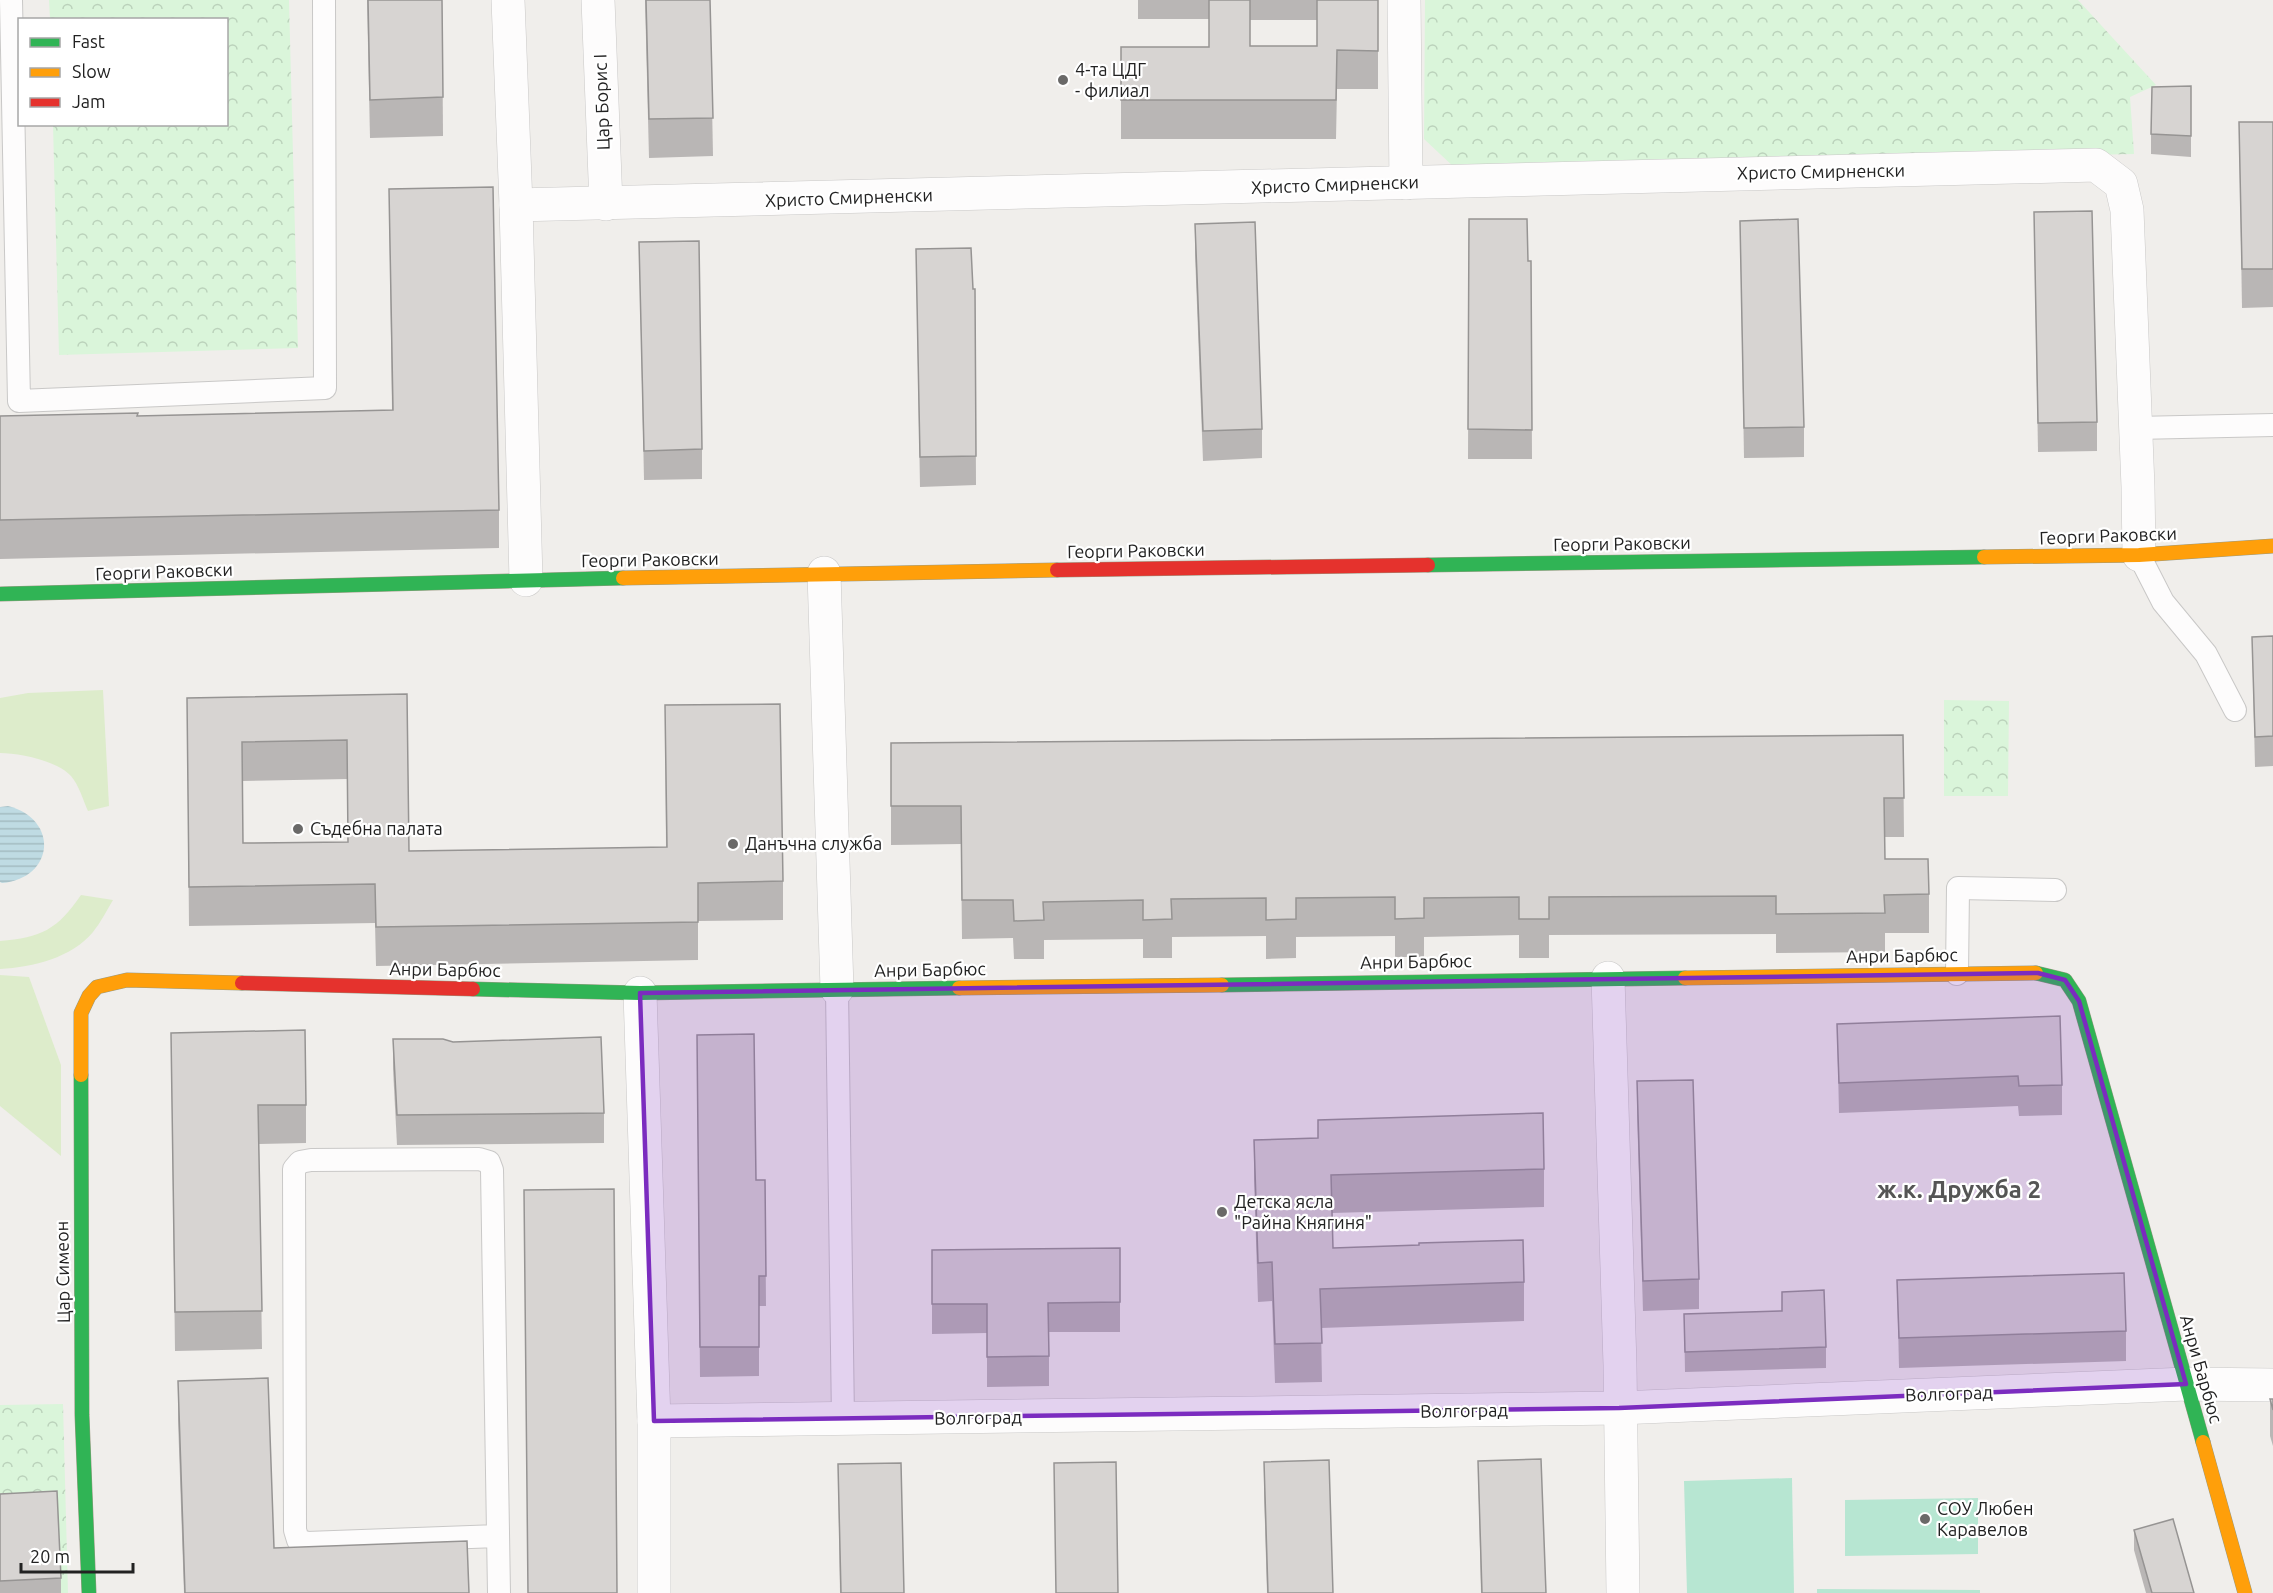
<svg xmlns="http://www.w3.org/2000/svg" width="2273" height="1593" viewBox="0 0 2273 1593" font-family="Ubuntu,sans-serif">
<style>
.grass{fill:#ddeccb}
.park{fill:url(#park-crowns)}
.pitch{fill:#b7e6d2}
.water{fill:url(#water-rules)}
.lines{fill:none;stroke-linecap:round;stroke-linejoin:round}
.lane-casing{stroke:#c9c8c7;stroke-width:24}
.street-casing{stroke:#c9c8c7;stroke-width:34}
.fast-casing{stroke:#999a82;stroke-width:15}
.slow-casing{stroke:#999a82;stroke-width:15}
.jam-casing{stroke:#999a82;stroke-width:15}
.lane{stroke:#fdfcfc;stroke-width:22}
.street{stroke:#fdfcfc;stroke-width:33}
.fast{stroke:#30b455;stroke-width:14}
.slow{stroke:#ff9f0a;stroke-width:14}
.jam{stroke:#e5322d;stroke-width:14}
.wall{fill:#b9b6b5;fill-rule:evenodd}
.building{fill:#d7d4d2;stroke:#969493;stroke-width:1.5;fill-rule:evenodd}
.marked{fill:#7b2cbf;fill-opacity:0.2;stroke:#7b2cbf;stroke-width:4.5;stroke-linejoin:round}
.poi-dot{fill:#6a6968;stroke:#fff;stroke-width:2}
.labels{text-anchor:middle;stroke-width:4.5;stroke-linejoin:round;paint-order:stroke}
.poi-label{font-size:18px;fill:#222;stroke:#fff;text-anchor:start}
.street-label{font-size:18px;fill:#222;stroke:#fff}
.district-label{font-size:24px;font-weight:bold;fill:#555;stroke:#fff}
</style>
<defs>
<pattern id="park-crowns" width="20" height="18" patternUnits="userSpaceOnUse" patternTransform="scale(1.5)"><rect width="20" height="18" fill="#daf5da"/><path d="M2 6a3 3 0 1 1 6 0M12 15a3 3 0 1 1 6 0" fill="none" stroke="#bbd2bb"/></pattern>
<pattern id="water-rules" width="6" height="5" patternUnits="userSpaceOnUse" patternTransform="scale(1.5)"><rect width="6" height="5" fill="#bfdbe3"/><path d="M0 2.5h6" fill="none" stroke="#a4bcc2"/></pattern>
</defs>
<rect width="100%" height="100%" fill="#f0eeeb"/>
<!-- grass -->
<g class="grass">
<path d="M103,690L109,806L88,811C83,800 79,785 71,776C58,761 19,753 0,753V698L28,693Z"/>
<path d="M81,895L113,900C107,910 101,922 93,932C71,958 34,967 0,969V941C41,938 58,929 81,895Z"/>
<path d="M0,975L29,977L61,1065V1156L0,1106Z"/>
</g>
<!-- park -->
<g class="park">
<path d="M49,0H289L298,348L59,355L53,125L226,124V20L50,19Z"/>
<path d="M1425,0H2078L2156,85L2130,97L2134,154L1456,169L1424,139Z"/>
<path d="M1944,700L2009,701L2008,796H1944Z"/>
<path d="M63,1404L68,1593H0V1405Z"/>
</g>
<!-- pitch -->
<g class="pitch">
<path d="M1792,1478L1794,1593H1687L1684,1481Z"/>
<path d="M1978,1498V1554L1845,1556V1500Z"/>
<path d="M1817,1589L1980,1590V1593H1817Z"/>
</g>
<!-- water -->
<path class="water" d="M8,806C59,819 55,878 2,883L0,882V807Z"/>
<g class="lines">
<!-- lane casing -->
<g class="lane-casing">
<g id="lane">
<path d="M11,0L19,401L325,388L324,0"/>
<path d="M2136,428L2273,425"/>
<path d="M2139,555L2163,602L2206,654L2235,710"/>
<path d="M1957,974L1958,888L2055,890"/>
<path d="M837,989L843,1420"/>
<path d="M498,1536L307,1543L298,1540L295,1530L294,1169L300,1162L311,1160L479,1159L489,1162L492,1170L499,1593"/>
</g>
</g>
<!-- street casing -->
<g class="street-casing">
<g id="street">
<path d="M508,0L516,205L526,580"/>
<path d="M598,0L606,204"/>
<path d="M1404,0L1406,183"/>
<path d="M516,205L2096,165L2121,184L2127,210L2138,487L2139,555"/>
<path d="M824,573L837,989"/>
<path d="M1608,978L1620,1365L1623,1593"/>
<path d="M640,993L654,1421V1593"/>
<path d="M654,1421L1619,1408L2186,1384L2273,1385"/>
</g>
</g>
<!-- fast casing -->
<g class="fast-casing">
<g id="fast">
<path d="M1428,565L1984,557"/>
<path d="M0,594L623,578"/>
<path d="M2036,973L2065,980L2079,1001L2203,1442"/>
<path d="M1222,985L1685,978"/>
<path d="M473,989L640,993L959,988"/>
<path d="M81,1075L82,1415L89,1593"/>
</g>
</g>
<!-- slow casing -->
<g class="slow-casing">
<g id="slow">
<path d="M1984,557L2139,555L2273,546"/>
<path d="M623,578L1057,570"/>
<path d="M1685,978L2036,973"/>
<path d="M959,988L1222,985"/>
<path d="M81,1075V1013L89,996L97,987L127,980L242,983"/>
<path d="M2203,1442L2245,1593"/>
</g>
</g>
<!-- jam casing -->
<g class="jam-casing">
<g id="jam">
<path d="M1057,570L1428,565"/>
<path d="M242,983L473,989"/>
</g>
</g>
<!-- lane -->
<use href="#lane" class="lane"/>
<!-- street -->
<use href="#street" class="street"/>
<!-- fast -->
<use href="#fast" class="fast"/>
<!-- slow -->
<use href="#slow" class="slow"/>
<!-- jam -->
<use href="#jam" class="jam"/>
</g>
<!-- wall -->
<g class="wall">
<path d="M367,0H442L443,136L370,138Z"/>
<path d="M645,0H710L713,156L649,158Z"/>
<path d="M1138,0H1378V89H1337L1336,139H1121V47H1209V19H1138ZM1250,20H1317V46H1250Z"/>
<path d="M2191,86V157L2151,154V134Z"/>
<path d="M2239,122H2273V307L2242,308Z"/>
<path d="M389,189L499,510V548L0,559V416H138L392,410Z"/>
<path d="M2034,212L2097,422V451L2038,452Z"/>
<path d="M1469,219L1528,261H1531L1532,459H1468Z"/>
<path d="M1740,221L1804,427V457L1744,458Z"/>
<path d="M1195,224L1262,429V458L1203,461L1195,254Z"/>
<path d="M639,242L702,449V479L644,480Z"/>
<path d="M916,249L973,289H975L976,485L920,487Z"/>
<path d="M2273,636V766L2255,767L2252,637Z"/>
<path d="M407,694L409,851L666,847L665,705L783,881V920L698,921V960L376,966L375,923L189,926L187,698ZM347,779L348,842L243,843L242,781Z"/>
<path d="M1903,735L1904,837H1885V859L1929,894V933H1885V952L1776,953V934L1549,935V958H1519V935L1424,937V957H1395V936L1296,937V958L1266,959V936L1172,937V958H1143V939L1044,940V959H1014L1013,938L962,939L961,844L891,845V743Z"/>
<path d="M1837,1024L2062,1085V1115L2019,1116L2018,1106L1839,1113Z"/>
<path d="M171,1033L306,1105V1143L259,1144L262,1349L175,1351Z"/>
<path d="M697,1035L756,1180H765L766,1306H759V1376L700,1377Z"/>
<path d="M393,1039L604,1113V1143L397,1145L393,1069Z"/>
<path d="M1637,1081L1699,1279V1309L1643,1311L1637,1111Z"/>
<path d="M1318,1120L1544,1169V1207L1332,1213L1333,1248L1524,1282V1321L1321,1328L1322,1382L1275,1383L1272,1301L1258,1302L1254,1179V1140L1318,1138Z"/>
<path d="M1120,1248V1332H1049V1386L987,1387V1333L932,1334V1250Z"/>
<path d="M1897,1280L2126,1331V1361L1899,1368Z"/>
<path d="M1782,1292L1826,1347V1368L1685,1372L1684,1314L1782,1311Z"/>
<path d="M178,1381L274,1548L469,1593H184L178,1420Z"/>
<path d="M2270,1399H2273V1446L2270,1436Z"/>
<path d="M1478,1461L1546,1593H1481Z"/>
<path d="M1264,1462L1333,1593H1267L1264,1492Z"/>
<path d="M838,1464L904,1593H840Z"/>
<path d="M0,1494L61,1578V1593H0Z"/>
<path d="M2134,1530L2194,1593H2146L2134,1550Z"/>
</g>
<!-- building -->
<g class="building">
<path d="M368,0H442L443,97L370,100Z"/>
<path d="M646,0H710L713,118L649,119Z"/>
<path d="M1209,0H1250V46H1317V0H1378V51L1337,50L1336,100H1121V47H1209Z"/>
<path d="M2191,86V136L2151,134L2152,87Z"/>
<path d="M2239,122H2273V269H2242Z"/>
<path d="M493,187L499,510L0,520V416L138,413L137,416L393,410L389,189Z"/>
<path d="M2092,211L2097,422L2038,423L2034,212Z"/>
<path d="M1469,219H1527L1528,261H1531L1532,430L1468,429Z"/>
<path d="M1798,219L1804,427L1744,428L1740,221Z"/>
<path d="M1255,222L1262,429L1203,431L1195,224Z"/>
<path d="M699,241L702,449L644,451L639,242Z"/>
<path d="M971,248L973,289H975L976,456L920,457L916,249Z"/>
<path d="M2273,636V736L2255,737L2252,637Z"/>
<path d="M407,694L409,851L667,847L665,705L780,704L783,881L698,883V922L376,927L375,884L189,887L187,698ZM347,740L348,842L243,843L242,742Z"/>
<path d="M1903,735L1904,798H1884L1885,859H1928L1929,894L1884,895L1885,913L1776,914V896L1549,897V919H1519V897L1424,898V918L1395,919V897L1296,898V919L1266,920V898L1171,899L1172,919L1143,920V900L1043,902L1044,920L1014,921L1013,900H962L961,806H891V743Z"/>
<path d="M2060,1016L2062,1085L2019,1086L2018,1076L1839,1083L1837,1024Z"/>
<path d="M305,1030L306,1105H258L262,1311L175,1312L171,1033Z"/>
<path d="M754,1034L756,1180H765L766,1276H759V1347H700L697,1035Z"/>
<path d="M601,1037L604,1113L397,1115L393,1039H443L453,1042Z"/>
<path d="M1693,1080L1699,1279L1643,1281L1637,1081Z"/>
<path d="M1543,1113L1544,1169L1331,1175L1333,1248L1419,1245V1243L1523,1240L1524,1282L1320,1289L1322,1343L1275,1344L1272,1262L1258,1263L1254,1140L1318,1138V1120Z"/>
<path d="M614,1189L617,1593H528L524,1190Z"/>
<path d="M1120,1248V1302L1048,1303L1049,1356L987,1357V1304H932V1250Z"/>
<path d="M2124,1273L2126,1331L1899,1338L1897,1280Z"/>
<path d="M1824,1290L1826,1347L1685,1352L1684,1314L1782,1311V1292Z"/>
<path d="M268,1378L274,1548L467,1541L469,1593H185L178,1381Z"/>
<path d="M2270,1399H2273V1410Z"/>
<path d="M1541,1459L1546,1593H1482L1478,1461Z"/>
<path d="M1329,1460L1333,1593H1268L1264,1462Z"/>
<path d="M1116,1462L1118,1593H1056L1054,1463Z"/>
<path d="M901,1463L904,1593H841L838,1464Z"/>
<path d="M57,1491L61,1578L0,1581V1494Z"/>
<path d="M2173,1519L2194,1593H2152L2134,1530Z"/>
</g>
<!-- marked area -->
<path class="marked" d="M2038,973L2065,980L2079,1001L2186,1384L1619,1408L654,1421L640,993Z"/>
<!-- markers -->
<g class="poi-dot">
<circle cx="1063" cy="80" r="6"/>
<circle cx="298" cy="829" r="6"/>
<circle cx="733" cy="844" r="6"/>
<circle cx="1222" cy="1212" r="6"/>
<circle cx="1925" cy="1519" r="6"/>
</g>
<g class="labels">
<!-- poi labels -->
<g class="poi-label">
<text x="1075" y="76">4-та ЦДГ<tspan x="1075" dy="21">- филиал</tspan></text>
<text x="310" y="835">Съдебна палата</text>
<text x="745" y="850">Данъчна служба</text>
<text x="1234" y="1208">Детска ясла<tspan x="1234" dy="21">"Райна Княгиня"</tspan></text>
<text x="1937" y="1515">СОУ Любен<tspan x="1937" dy="21">Каравелов</tspan></text>
</g>
<!-- street labels -->
<g class="street-label">
<text transform="translate(602 102) rotate(-92)" y="6">Цар Борис I</text>
<text transform="translate(1821 172) rotate(-1)" y="6">Христо Смирненски</text>
<text transform="translate(1335 185) rotate(-2)" y="6">Христо Смирненски</text>
<text transform="translate(849 198) rotate(-2)" y="6">Христо Смирненски</text>
<text transform="translate(2108 536) rotate(-2)" y="6">Георги Раковски</text>
<text transform="translate(1622 544) rotate(-1)" y="6">Георги Раковски</text>
<text transform="translate(1136 551) rotate(-1)" y="6">Георги Раковски</text>
<text transform="translate(650 560) rotate(-1)" y="6">Георги Раковски</text>
<text transform="translate(164 572) rotate(-2)" y="6">Георги Раковски</text>
<text transform="translate(1902 956) rotate(-1)" y="6">Анри Барбюс</text>
<text transform="translate(1416 962) rotate(-1)" y="6">Анри Барбюс</text>
<text transform="translate(445 970) rotate(1)" y="6">Анри Барбюс</text>
<text transform="translate(930 970) rotate(-1)" y="6">Анри Барбюс</text>
<text transform="translate(63 1272) rotate(-91)" y="6">Цар Симеон</text>
<text transform="translate(2201 1369) rotate(74)" y="6">Анри Барбюс</text>
<text transform="translate(1949 1394) rotate(-2)" y="6">Волгоград</text>
<text transform="translate(1464 1411) rotate(-1)" y="6">Волгоград</text>
<text transform="translate(978 1418) rotate(-1)" y="6">Волгоград</text>
</g>
<!-- district labels -->
<g class="district-label">
<text x="1959" y="1198">ж.к. Дружба 2</text>
</g>
</g>
<!-- legend -->
<rect x="18" y="18" width="210" height="108" fill="#ffffff" stroke="#a7a7a7" stroke-width="1.5"/>
<rect x="30" y="38" width="30" height="9" fill="#30b455" stroke="#a7a7a7" stroke-width="1.5"/>
<text x="72" y="48" font-size="18" fill="#222222">Fast</text>
<rect x="30" y="68" width="30" height="9" fill="#ff9f0a" stroke="#a7a7a7" stroke-width="1.5"/>
<text x="72" y="78" font-size="18" fill="#222222">Slow</text>
<rect x="30" y="98" width="30" height="9" fill="#e5322d" stroke="#a7a7a7" stroke-width="1.5"/>
<text x="72" y="108" font-size="18" fill="#222222">Jam</text>
<!-- scale -->
<path d="M21 1563v9h112v-9" fill="none" stroke="#222222" stroke-width="3"/>
<text x="30" y="1563" font-size="18" fill="#222222" stroke="#ffffff" stroke-width="4.5" paint-order="stroke">20 m</text>
</svg>
